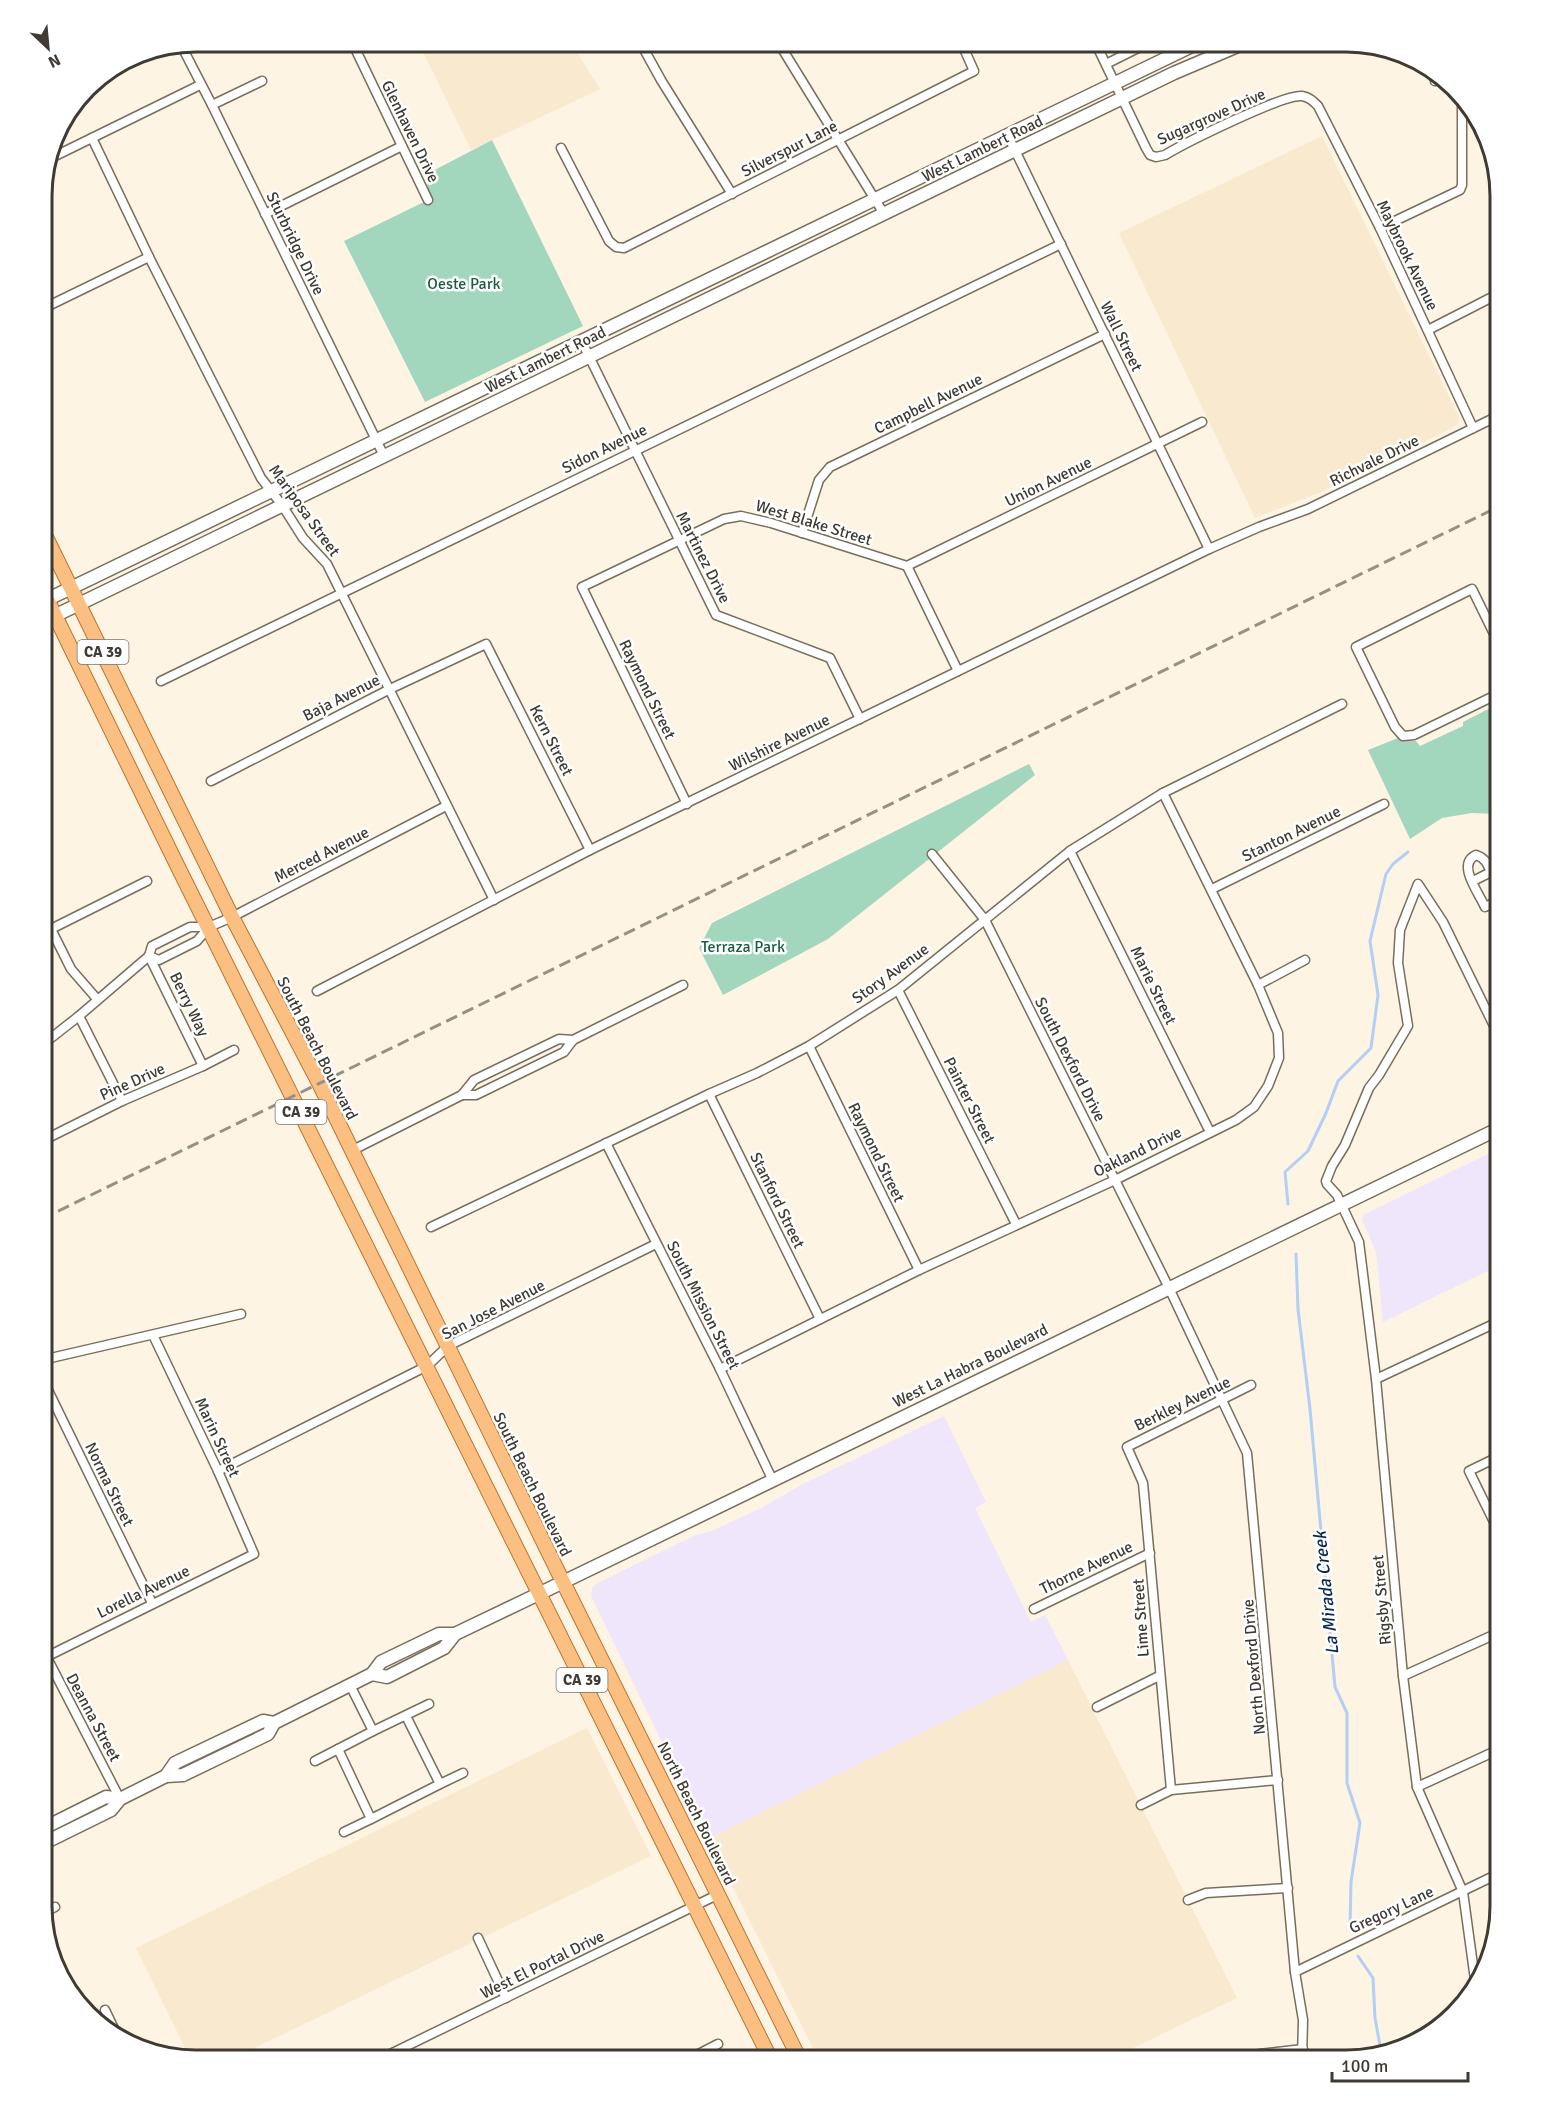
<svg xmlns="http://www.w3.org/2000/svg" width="1542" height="2102" viewBox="0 0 1542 2102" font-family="Signika,sans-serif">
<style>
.commercial{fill:#efe6fc}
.built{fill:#f9e9ce}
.green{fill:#a2d7be}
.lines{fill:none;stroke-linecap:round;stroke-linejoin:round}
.stream{stroke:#b3cff5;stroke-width:3}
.street-casing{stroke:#786e5c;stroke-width:11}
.secondary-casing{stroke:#786e5c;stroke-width:15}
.primary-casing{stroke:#b97530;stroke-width:16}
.street{stroke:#fff;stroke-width:8}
.secondary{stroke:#fff;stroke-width:12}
.primary{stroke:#fcbf82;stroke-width:14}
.rail{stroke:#979185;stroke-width:3;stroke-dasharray:12 6;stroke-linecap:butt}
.labels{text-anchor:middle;stroke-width:5;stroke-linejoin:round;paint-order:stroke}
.shield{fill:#fff;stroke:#797670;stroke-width:1.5}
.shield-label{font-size:15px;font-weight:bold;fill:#3f3b33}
.street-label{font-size:16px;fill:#3f3b33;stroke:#fff}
.park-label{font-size:16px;fill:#175d44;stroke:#fff}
.water-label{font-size:18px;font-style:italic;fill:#0b2950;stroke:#fff}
.rim{fill:none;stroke:#3f3b33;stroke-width:3}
</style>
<rect width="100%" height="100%" fill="#fdf4e4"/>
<!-- commercial -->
<g class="commercial">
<path d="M1500,1148V1265L1383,1322L1376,1252L1362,1220L1363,1215Z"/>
<path d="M944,1416L986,1502L975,1508L1031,1622L1045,1615L1068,1660L709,1839L591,1596L592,1588L596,1584L693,1536L712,1531L761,1508L801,1485Z"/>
</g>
<!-- built -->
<g class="built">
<path d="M418,42H575V49L600,89L471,150Z"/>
<path d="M1322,136L1459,417V422L1456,426L1321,492L1255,518L1119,233Z"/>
<path d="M1068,1660L1237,1998L1108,2060H819L709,1839Z"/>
<path d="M587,1728L651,1856L230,2060H191L136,1948Z"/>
</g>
<!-- green -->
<g class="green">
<path d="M492,140L583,326L425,402L344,241L428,200L427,174Z"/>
<path d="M1500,703V814L1472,813L1442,818L1410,839L1368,750L1398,738L1412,741H1416L1420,746L1463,726V722Z"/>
<path d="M1029,764L1035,775L828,939L723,995L699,948L712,923Z"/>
</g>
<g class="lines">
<!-- stream -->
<g class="stream">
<path d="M1288,1204L1285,1172L1308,1151L1326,1113L1338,1081L1371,1048L1378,995L1370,941L1386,874L1393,864L1408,852"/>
<path d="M1296,1254L1298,1309L1310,1409L1335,1687L1347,1713V1783L1360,1823L1351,1882L1350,1927"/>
<path d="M1358,1956L1373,1978L1375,2018L1381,2051"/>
</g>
<!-- street casing -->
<g class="street-casing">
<g id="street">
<path d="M352,42L428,200"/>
<path d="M640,42L661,80L732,194"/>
<path d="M778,42L884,214"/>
<path d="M1095,42L1146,148L1150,155L1156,157L1165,155C1185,143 1283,94 1302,96C1309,97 1313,101 1318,106L1380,228L1473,428"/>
<path d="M181,45L212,105L384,456"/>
<path d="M1106,64L1150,42"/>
<path d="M1435,81L1441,80"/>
<path d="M212,105L262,81"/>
<path d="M1008,136L1209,549"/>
<path d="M92,138L149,257L261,478L282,505L303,538L327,564L494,900"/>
<path d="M561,148L609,241L616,247L624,248L974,71L961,42"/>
<path d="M49,159L200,85"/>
<path d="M265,214L402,146"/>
<path d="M1380,228L1460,190L1462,185V102"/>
<path d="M42,309L149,257"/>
<path d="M1428,330L1500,293"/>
<path d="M582,342L716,615L830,658L860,719"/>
<path d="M802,533L819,480L830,467L1105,334"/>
<path d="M907,566L1202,422"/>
<path d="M907,566L958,671"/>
<path d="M161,681L1061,244"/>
<path d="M1500,693L1414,735L1403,736L1395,727L1356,647L1472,589L1500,646"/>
<path d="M211,781L390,689L486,644L590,850"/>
<path d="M687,804L582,587L724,519L741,516L771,523L907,566"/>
<path d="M1070,851L1210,1132"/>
<path d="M932,854L985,920L1169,1288L1247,1453L1295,1972L1303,2020L1302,2060"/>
<path d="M1473,881L1491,872C1487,863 1485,858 1476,855C1456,864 1479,893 1485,907L1500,900"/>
<path d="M1212,889L1384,804"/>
<path d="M149,956L203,1066"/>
<path d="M149,956L159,960L197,941L209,927"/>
<path d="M1258,985L1305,960"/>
<path d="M898,990L1016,1224"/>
<path d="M317,991L590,850L1209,549L1259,527L1308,509L1500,415"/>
<path d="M97,999L71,969L51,929L147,881"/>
<path d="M79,1016L122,1101"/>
<path d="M42,1045L79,1016L149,956L152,946L190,927H209L232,917L446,806"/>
<path d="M809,1046L919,1270"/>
<path d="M709,1094L820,1319"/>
<path d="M462,1095H476L564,1052L573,1040L683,985"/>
<path d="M42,1141L122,1101L203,1066L234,1050"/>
<path d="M606,1143L720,1369L773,1481"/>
<path d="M351,1151L462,1095L474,1080L559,1039L573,1040"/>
<path d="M431,1227L709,1094L757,1073L809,1046L898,990L1070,851L1163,793L1342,704"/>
<path d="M42,1360L241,1314"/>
<path d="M720,1369L919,1270L1115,1180L1236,1120L1254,1107L1268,1086L1279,1058L1278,1033L1258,985L1163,793"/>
<path d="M42,1378L152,1603"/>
<path d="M1376,1379L1500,1321"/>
<path d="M218,1471L427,1366L448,1346L656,1244"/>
<path d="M1500,1534L1469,1471L1500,1456"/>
<path d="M1034,1609L1150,1553"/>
<path d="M42,1648L120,1799"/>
<path d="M46,1657L254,1554L218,1471L153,1335"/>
<path d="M1403,1676L1500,1632"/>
<path d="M1097,1707L1159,1676"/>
<path d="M373,1731L429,1704"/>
<path d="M338,1749L371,1819L440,1784L406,1716"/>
<path d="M315,1761L373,1731L350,1685"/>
<path d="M440,1784L463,1773"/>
<path d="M1417,1787L1500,1749"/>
<path d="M1171,1790L1143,1483L1127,1447L1251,1385"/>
<path d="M1141,1805L1171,1790L1278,1780"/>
<path d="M344,1832L371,1819"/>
<path d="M1188,1900L1206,1893L1288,1888"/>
<path d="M44,1912L55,1907"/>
<path d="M478,1938L506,1998"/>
<path d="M1295,1972L1500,1873"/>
<path d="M1476,1987L1463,1892L1417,1787L1403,1676L1376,1379L1359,1242L1337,1195L1327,1184L1326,1181L1332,1166L1345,1145L1369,1088L1379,1075L1408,1026L1398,963L1400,930L1418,884L1443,922L1500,1038"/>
<path d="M105,2010L119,2039"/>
<path d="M378,2060L719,1894"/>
<path d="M687,2060L718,2044"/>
<path d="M1243,2060L1259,2054L1303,2049"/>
</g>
</g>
<!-- secondary casing -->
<g class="secondary-casing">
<g id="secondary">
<path d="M42,602L1200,42"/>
<path d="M42,622L1174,73L1247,42"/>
<path d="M372,1674L387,1677L444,1648L455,1634"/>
<path d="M166,1776L175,1763L263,1721L274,1723"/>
<path d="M42,1829L106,1797L120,1799"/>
<path d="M42,1844L111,1810L120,1799L166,1776L183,1775L268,1734L274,1723L372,1674L381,1662L439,1634H455L526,1600L1500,1128"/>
</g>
</g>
<!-- primary casing -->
<g class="primary-casing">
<g id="primary">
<path d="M42,529L232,917L319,1083L563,1582L800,2060"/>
<path d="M42,589L178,867L771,2060"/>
</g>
</g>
<!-- street -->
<use href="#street" class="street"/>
<!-- secondary -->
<use href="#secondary" class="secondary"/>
<!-- primary -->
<use href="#primary" class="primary"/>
<!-- rail -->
<path class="rail" d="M42,1219L1500,506"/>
</g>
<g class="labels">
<!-- shield labels -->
<g class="shield">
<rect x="77.5" y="640" width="51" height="24" rx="4.5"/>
<rect x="275.5" y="1100" width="51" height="24" rx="4.5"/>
<rect x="556.5" y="1668" width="51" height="24" rx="4.5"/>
</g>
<g class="shield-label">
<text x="103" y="657">CA 39</text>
<text x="301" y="1117">CA 39</text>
<text x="582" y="1685">CA 39</text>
</g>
<!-- street labels -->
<g class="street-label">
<text transform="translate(1211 116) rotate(-24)" y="6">Sugargrove Drive</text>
<text transform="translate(411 131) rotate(64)" y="6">Glenhaven Drive</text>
<text transform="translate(789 148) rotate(-27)" y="6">Silverspur Lane</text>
<text transform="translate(982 148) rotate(-26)" y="6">West Lambert Road</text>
<text transform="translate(296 243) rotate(64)" y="6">Sturbridge Drive</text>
<text transform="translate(1408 255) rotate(64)" y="6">Maybrook Avenue</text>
<text transform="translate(1122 336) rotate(64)" y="6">Wall Street</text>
<text transform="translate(545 359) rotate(-26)" y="6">West Lambert Road</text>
<text transform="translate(928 403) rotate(-26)" y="6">Campbell Avenue</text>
<text transform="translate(604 448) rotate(-26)" y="6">Sidon Avenue</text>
<text transform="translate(1374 460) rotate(-26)" y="6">Richvale Drive</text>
<text transform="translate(1048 481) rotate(-26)" y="6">Union Avenue</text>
<text transform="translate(305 510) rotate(54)" y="6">Mariposa Street</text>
<text transform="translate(814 522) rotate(17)" y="6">West Blake Street</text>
<text transform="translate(704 557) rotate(63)" y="6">Martinez Drive</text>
<text transform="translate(648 689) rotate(64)" y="6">Raymond Street</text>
<text transform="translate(341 697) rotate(-27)" y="6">Baja Avenue</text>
<text transform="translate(552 740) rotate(63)" y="6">Kern Street</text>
<text transform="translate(779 742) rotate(-26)" y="6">Wilshire Avenue</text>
<text transform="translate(1291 833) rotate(-26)" y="6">Stanton Avenue</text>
<text transform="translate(321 854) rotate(-27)" y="6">Merced Avenue</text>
<text transform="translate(890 973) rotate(-36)" y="6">Story Avenue</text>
<text transform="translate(1154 985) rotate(64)" y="6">Marie Street</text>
<text transform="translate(190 1004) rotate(64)" y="6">Berry Way</text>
<text transform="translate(318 1048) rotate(63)" y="6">South Beach Boulevard</text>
<text transform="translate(1071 1059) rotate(63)" y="6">South Dexford Drive</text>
<text transform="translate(132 1081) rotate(-24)" y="6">Pine Drive</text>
<text transform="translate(970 1100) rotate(63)" y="6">Painter Street</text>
<text transform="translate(1137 1151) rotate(-26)" y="6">Oakland Drive</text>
<text transform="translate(877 1152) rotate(64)" y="6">Raymond Street</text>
<text transform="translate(778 1200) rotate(64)" y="6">Stanford Street</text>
<text transform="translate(704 1305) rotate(63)" y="6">South Mission Street</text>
<text transform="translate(493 1309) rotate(-27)" y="6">San Jose Avenue</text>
<text transform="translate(970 1365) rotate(-26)" y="6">West La Habra Boulevard</text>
<text transform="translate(1182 1403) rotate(-26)" y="6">Berkley Avenue</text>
<text transform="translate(218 1437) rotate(65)" y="6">Marin Street</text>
<text transform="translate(110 1484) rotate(64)" y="6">Norma Street</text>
<text transform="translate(533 1484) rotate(64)" y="6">South Beach Boulevard</text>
<text transform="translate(1086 1567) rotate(-26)" y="6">Thorne Avenue</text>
<text transform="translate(143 1591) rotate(-26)" y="6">Lorella Avenue</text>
<text transform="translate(1381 1600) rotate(-95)" y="6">Rigsby Street</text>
<text transform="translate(1140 1618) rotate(-94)" y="6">Lime Street</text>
<text transform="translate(1253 1667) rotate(-95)" y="6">North Dexford Drive</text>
<text transform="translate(94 1717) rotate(62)" y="6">Deanna Street</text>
<text transform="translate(697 1813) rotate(64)" y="6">North Beach Boulevard</text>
<text transform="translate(1391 1909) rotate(-25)" y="6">Gregory Lane</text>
<text transform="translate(542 1964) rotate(-26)" y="6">West El Portal Drive</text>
</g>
<!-- park labels -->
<g class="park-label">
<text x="464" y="289">Oeste Park</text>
<text x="743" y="952">Terraza Park</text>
</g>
<!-- water labels -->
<g class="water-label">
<text transform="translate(1326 1593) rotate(-96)" y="6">La Mirada Creek</text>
</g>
</g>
<!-- crop -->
<path d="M0 0H1542V2102H0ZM196 52H1346A144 144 0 0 1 1490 196V1906A144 144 0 0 1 1346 2050H196A144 144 0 0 1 52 1906V196A144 144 0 0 1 196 52Z" fill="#fff" fill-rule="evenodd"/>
<path class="rim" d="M196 52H1346A144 144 0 0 1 1490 196V1906A144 144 0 0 1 1346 2050H196A144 144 0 0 1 52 1906V196A144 144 0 0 1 196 52Z"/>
<!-- north arrow -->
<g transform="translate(48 48) rotate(154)" stroke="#ffffff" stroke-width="4.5" paint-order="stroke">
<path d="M0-4.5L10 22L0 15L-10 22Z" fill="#3f3b33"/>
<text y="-9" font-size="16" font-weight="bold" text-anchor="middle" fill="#3f3b33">N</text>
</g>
<!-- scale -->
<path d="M1332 2072v9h136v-9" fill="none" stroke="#3f3b33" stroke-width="3"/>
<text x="1341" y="2072" font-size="18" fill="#3f3b33" stroke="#ffffff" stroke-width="4.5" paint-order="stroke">100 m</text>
</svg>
